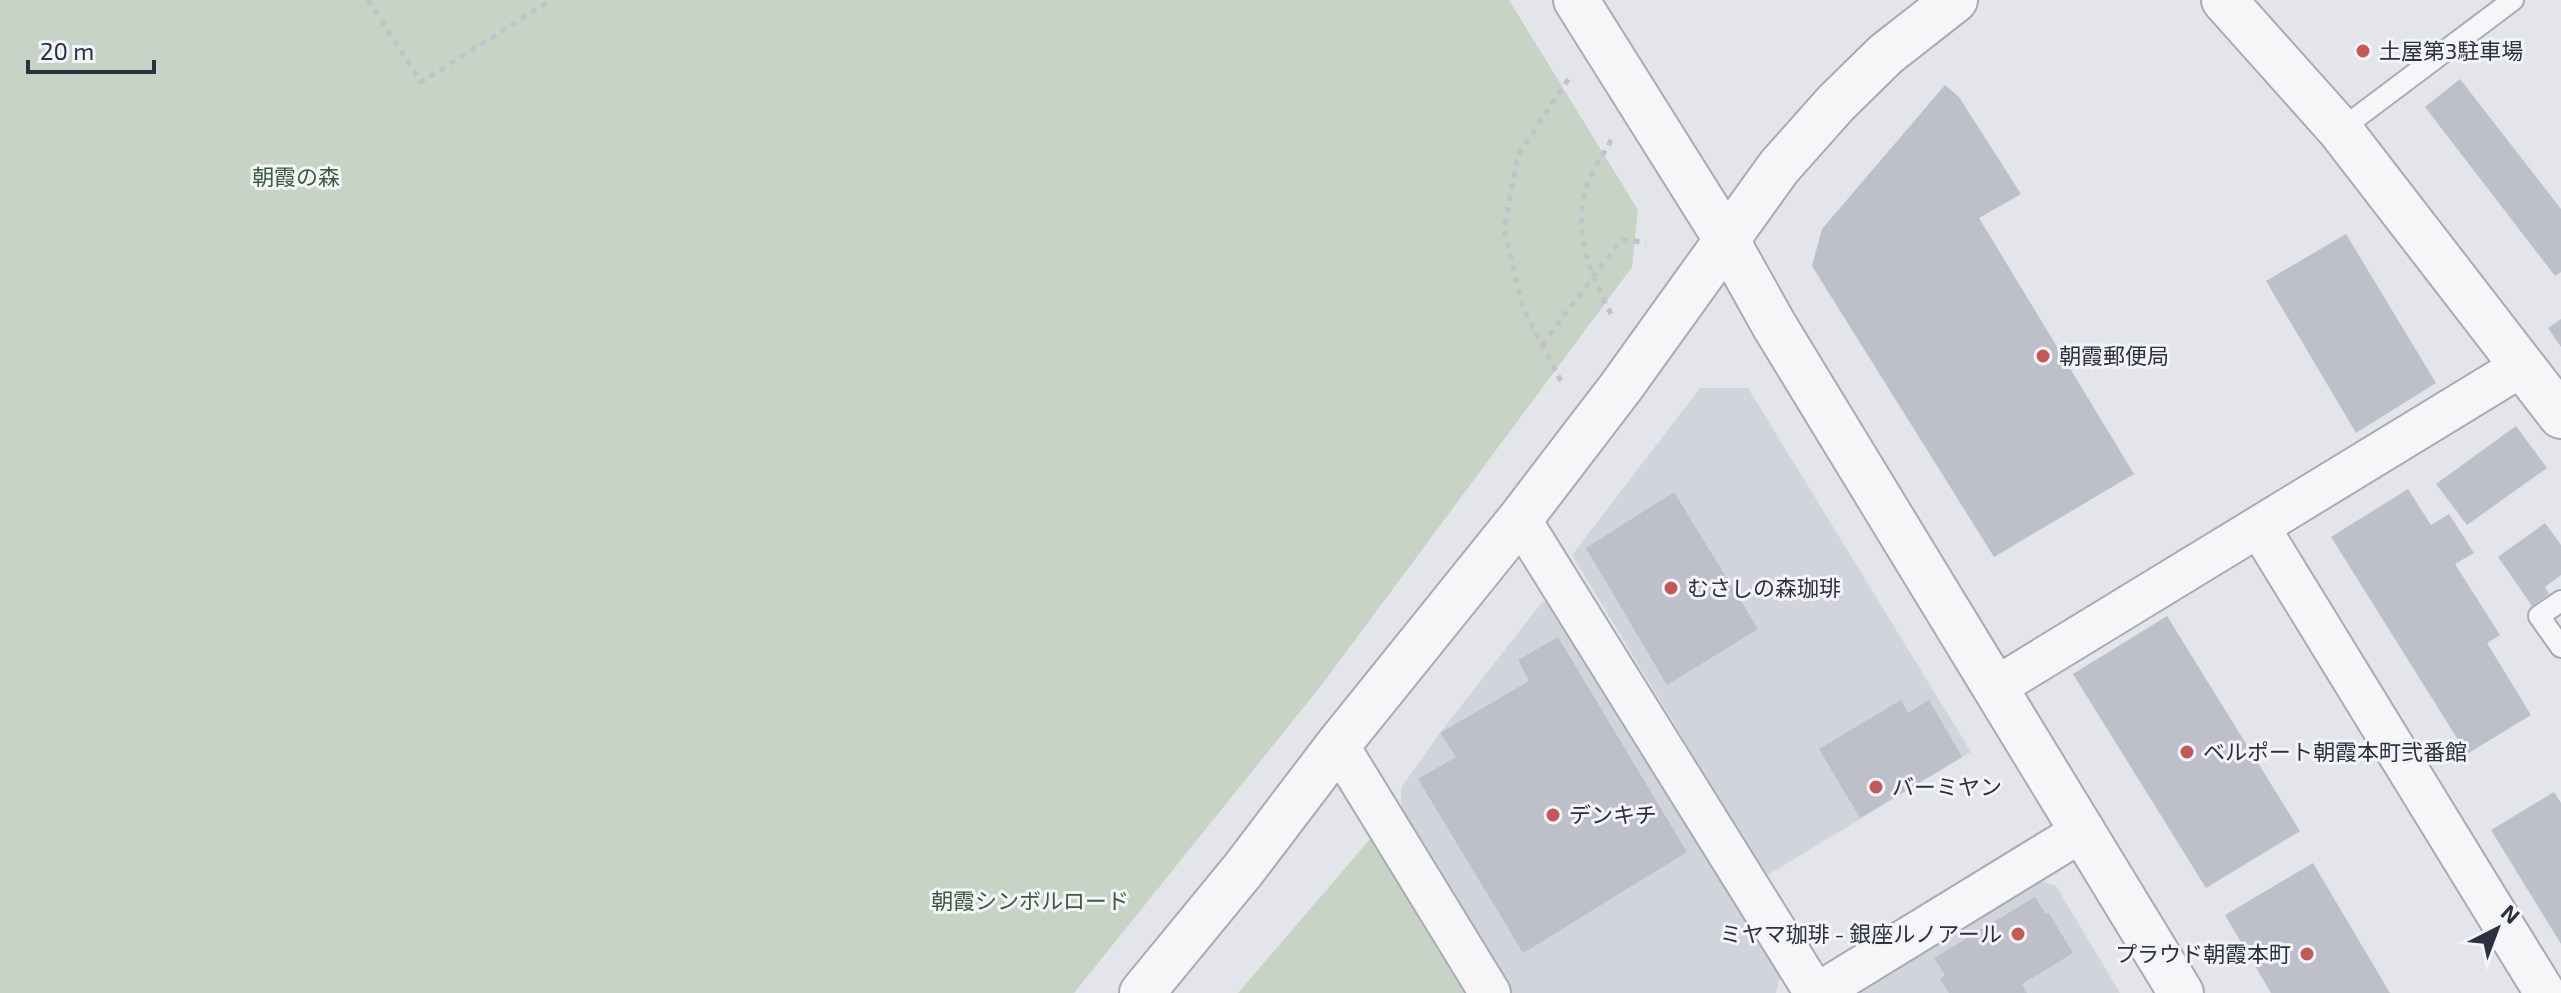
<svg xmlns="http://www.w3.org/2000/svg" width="2561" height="993" viewBox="0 0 2561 993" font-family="'Exo 2','Noto Sans JP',sans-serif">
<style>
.built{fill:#d2d4dc}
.green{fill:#c6d3c5}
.building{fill:#bec0c9}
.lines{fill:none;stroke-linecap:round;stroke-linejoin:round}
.service-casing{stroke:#a9abb4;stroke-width:24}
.minor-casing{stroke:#a9abb4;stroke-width:44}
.tertiary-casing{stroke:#a9abb4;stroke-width:48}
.path{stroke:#c2c3c9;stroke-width:5;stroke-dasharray:6 6;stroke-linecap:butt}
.service{stroke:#f6f6f9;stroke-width:20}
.minor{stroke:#f6f6f9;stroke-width:40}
.tertiary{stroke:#f6f6f9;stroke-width:44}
.poi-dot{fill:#c35855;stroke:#f3f4f8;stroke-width:3}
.labels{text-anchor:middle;stroke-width:6;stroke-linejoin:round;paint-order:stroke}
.poi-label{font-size:22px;fill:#2d3041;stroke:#f3f4f8;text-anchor:start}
.park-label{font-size:22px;fill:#3c5b3b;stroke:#f3f4f8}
</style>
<rect width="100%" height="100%" fill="#e3e5ea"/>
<!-- built -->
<g class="built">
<path d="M1700,388H1748L1971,752L1766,876L1572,555Z"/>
<path d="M1542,602L1557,604L1780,977L1776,993H1510L1402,818L1401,788L1440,733Z"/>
<path d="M2041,881L2056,886L2120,993H1854Z"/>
</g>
<!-- green -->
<g class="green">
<path d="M0,0H1509L1638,210L1632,267L1323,683L1074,993H0Z"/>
<path d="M1371,838L1464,993H1238Z"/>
</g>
<!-- building -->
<g class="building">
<path d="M2460,79L2561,209V272L2555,276L2425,107Z"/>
<path d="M1945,85L1959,97L2021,194L1979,218L2134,474L1994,557L1812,266L1822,229Z"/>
<path d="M2346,234L2436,383L2356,433L2266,281Z"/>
<path d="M2561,319V347L2548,328Z"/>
<path d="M2516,426L2547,468L2467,525L2436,484Z"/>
<path d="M2408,489L2431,525L2449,514L2474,553L2455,564L2500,635L2487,643L2531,715L2467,754L2331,537Z"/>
<path d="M1674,492L1758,629L1667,685L1586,548Z"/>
<path d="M2545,523L2561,545V575L2545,587L2549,594L2532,606L2498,557Z"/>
<path d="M2167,616L2300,831L2206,888L2073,674Z"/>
<path d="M1558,637L1687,852L1523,953L1418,779L1456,757L1440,733L1529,681L1518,660Z"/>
<path d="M1901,700L1908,713L1929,700L1962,757L1860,818L1819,749Z"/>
<path d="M2554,792L2561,803V944L2491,830Z"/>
<path d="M2313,863L2390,993H2271L2225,915Z"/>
<path d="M2035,897L2046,914L2049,913L2073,953L2022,984L2027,993H1949L1940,979L1945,975L1934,958Z"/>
</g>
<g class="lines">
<!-- service casing -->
<g class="service-casing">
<g id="service">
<path d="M2340,130L2513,0"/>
<path d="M2561,601L2539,616L2561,647"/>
</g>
</g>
<!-- minor casing -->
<g class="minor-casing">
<g id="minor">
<path d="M1520,519L1815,993"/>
<path d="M2259,527L2545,993"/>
<path d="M1996,687L2522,366"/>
<path d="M1338,745L1490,993"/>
<path d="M1818,993L2084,830"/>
</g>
</g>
<!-- tertiary casing -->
<g class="tertiary-casing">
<g id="tertiary">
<path d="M1576,0L1726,239L1774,325L2181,993"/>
<path d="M2224,0L2340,130L2561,416"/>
<path d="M1142,993L1243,870L1338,745L1520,519L1621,387L1779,167L1836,103L1886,54L1955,0"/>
</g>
</g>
<!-- path -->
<g class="path">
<path d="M368,0L421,82L551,0"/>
<path d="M1611,314C1589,272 1570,226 1590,178C1595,165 1605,153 1611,140"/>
<path d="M1542,345L1621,240L1646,242"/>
<path d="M1561,381L1523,308L1504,229L1518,155L1571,75"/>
</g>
<!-- service -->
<use href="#service" class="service"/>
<!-- minor -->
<use href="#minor" class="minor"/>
<!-- tertiary -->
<use href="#tertiary" class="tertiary"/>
</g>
<!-- markers -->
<g class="poi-dot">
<circle cx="2363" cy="51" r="8"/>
<circle cx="2043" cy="356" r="8"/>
<circle cx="1671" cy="588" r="8"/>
<circle cx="2187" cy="752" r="8"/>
<circle cx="1876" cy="787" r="8"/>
<circle cx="1553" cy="815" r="8"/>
<circle cx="2018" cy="934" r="8"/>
<circle cx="2307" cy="954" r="8"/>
</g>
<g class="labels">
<!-- poi labels -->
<g class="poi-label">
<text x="2379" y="59">土屋第3駐車場</text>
<text x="2059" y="364">朝霞郵便局</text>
<text x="1687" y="596">むさしの森珈琲</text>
<text x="2203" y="760">ベルポート朝霞本町弐番館</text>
<text x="1892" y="795">バーミヤン</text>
<text x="1569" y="823">デンキチ</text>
<text x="2002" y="942" text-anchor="end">ミヤマ珈琲 - 銀座ルノアール</text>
<text x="2291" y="962" text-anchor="end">プラウド朝霞本町</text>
</g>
<!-- park labels -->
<g class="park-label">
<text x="296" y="185">朝霞の森</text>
<text x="1030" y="909">朝霞シンボルロード</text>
</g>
</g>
<!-- north arrow -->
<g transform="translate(2497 929) rotate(42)" stroke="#f3f4f8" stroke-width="6" paint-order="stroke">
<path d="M0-6L14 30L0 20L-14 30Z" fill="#2d3041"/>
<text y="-12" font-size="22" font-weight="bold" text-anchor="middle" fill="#2d3041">N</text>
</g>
<!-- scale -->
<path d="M28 60v12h126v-12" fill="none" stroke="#2d3041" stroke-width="4"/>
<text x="40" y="60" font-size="24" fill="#2d3041" stroke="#f3f4f8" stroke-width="6" paint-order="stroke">20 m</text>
</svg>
